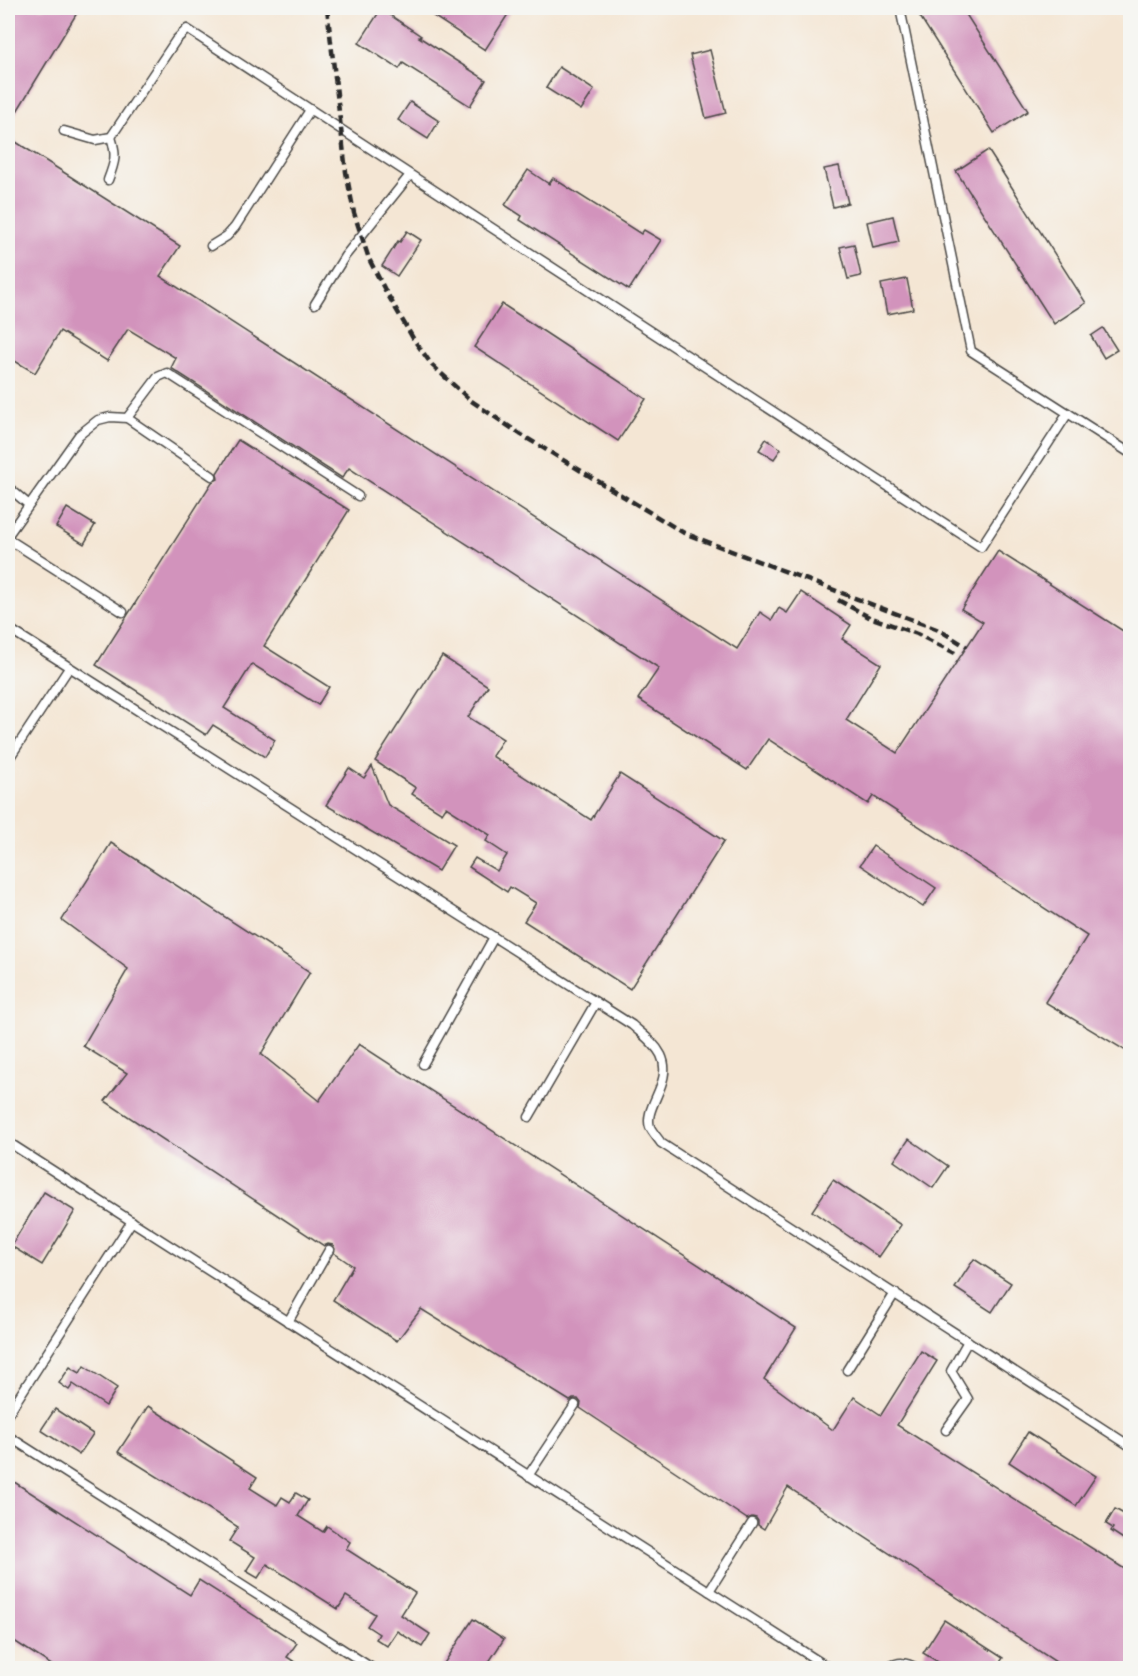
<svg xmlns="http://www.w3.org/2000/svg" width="1138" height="1676" viewBox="0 0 1138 1676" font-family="'IM FELL DW Pica',serif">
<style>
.building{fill:#d293bc}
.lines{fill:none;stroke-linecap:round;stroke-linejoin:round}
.lane-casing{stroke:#494744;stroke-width:11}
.lane{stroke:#fff;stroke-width:8}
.rail{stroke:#2b2b2b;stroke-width:4.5;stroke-dasharray:9 4.5;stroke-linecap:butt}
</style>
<rect width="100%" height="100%" fill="#f6f6f2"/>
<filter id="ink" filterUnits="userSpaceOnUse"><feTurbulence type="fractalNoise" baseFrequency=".0167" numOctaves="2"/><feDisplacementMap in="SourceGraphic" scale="12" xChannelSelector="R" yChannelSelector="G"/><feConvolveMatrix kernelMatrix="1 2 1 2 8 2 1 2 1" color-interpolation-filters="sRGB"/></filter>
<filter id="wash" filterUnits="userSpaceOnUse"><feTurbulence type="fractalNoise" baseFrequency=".008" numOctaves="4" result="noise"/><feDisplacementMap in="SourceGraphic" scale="24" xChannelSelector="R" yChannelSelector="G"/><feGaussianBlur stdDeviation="1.35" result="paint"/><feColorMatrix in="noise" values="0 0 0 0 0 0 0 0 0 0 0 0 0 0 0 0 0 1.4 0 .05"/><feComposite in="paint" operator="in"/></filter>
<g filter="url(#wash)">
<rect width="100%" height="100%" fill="#f4e6d4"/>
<g id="blocks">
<!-- building -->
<g class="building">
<path d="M8,8H80L8,126Z"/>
<path d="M421,8H512L485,50Z"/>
<path d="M931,8H962L1028,111L994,133L919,15Z"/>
<path d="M381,9L421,36L419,37L486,80L470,106L403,63L399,69L359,43Z"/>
<path d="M710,50L726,113L706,118L690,55Z"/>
<path d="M559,67L594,90L581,110L546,88Z"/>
<path d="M410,102L439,121L428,139L398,120Z"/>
<path d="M8,137L180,246L160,276L737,649L760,612L772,620L779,608L787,613L801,592L851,625L842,639L881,664L846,720L897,753L983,622L961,609L998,551L1131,636V1054L1045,1002L1087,936L873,796L868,804L768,739L747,770L638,699L659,668L349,468L342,478L171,368L176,358L128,329L107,361L60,331L35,373L8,357Z"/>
<path d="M988,150L1086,303L1054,324L956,171Z"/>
<path d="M839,166L848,203L833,207L824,169Z"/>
<path d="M528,170L549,184L553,178L641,234L644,230L661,240L629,290L520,220L522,216L505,205Z"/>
<path d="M893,216L899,242L873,248L867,222Z"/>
<path d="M407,231L421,240L397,276L382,266L398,241L400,242Z"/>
<path d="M854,244L861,276L848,279L840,247Z"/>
<path d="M907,279L913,309L887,314L881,284Z"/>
<path d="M502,304L646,399L618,441L474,347Z"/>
<path d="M1103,328L1117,350L1104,358L1091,336Z"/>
<path d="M766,439L781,449L774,459L759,450Z"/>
<path d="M238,440L349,510L264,646L329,687L318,705L252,664L224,708L275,740L265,757L213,725L206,735L96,665L212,482L218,479L217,473Z"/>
<path d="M67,508L95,525L84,544L56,527Z"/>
<path d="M442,656L488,686L468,717L503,739L492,756L591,820L620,774L724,841L630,989L524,921L536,903L510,887L507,892L469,867L475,858L497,871L507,855L486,841L490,835L446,807L442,813L412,794L416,788L375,761Z"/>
<path d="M372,766L388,805L454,845L438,871L326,805L349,768L364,778Z"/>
<path d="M111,843L310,972L261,1054L319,1101L359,1044L796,1328L764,1379L833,1430L854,1397L881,1415L921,1351L937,1361L897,1425L1131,1573V1668H1065L788,1487L764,1529L758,1525V1521L756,1518L752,1517L747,1519L580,1408L581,1403L578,1399H573L570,1401L421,1309L397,1341L333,1300L353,1266L334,1253L335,1249L333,1245L328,1244L324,1246L105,1101L127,1073L83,1046L128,969L62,920Z"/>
<path d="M873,846L936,888L923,907L860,865Z"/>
<path d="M909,1139L948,1166L933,1188L894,1161Z"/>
<path d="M833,1180L901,1225L879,1257L812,1211Z"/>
<path d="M44,1192L75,1211L42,1265L11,1246Z"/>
<path d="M974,1259L1011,1283L992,1312L955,1288Z"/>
<path d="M84,1366L117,1388L106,1406L73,1384L69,1390L59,1383L70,1367L80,1373Z"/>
<path d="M148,1406L257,1477L250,1488L277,1505L282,1497L290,1502L296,1493L308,1500L298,1516L323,1532L327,1526L350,1542L346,1549L415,1593L401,1615L430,1634L422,1647L397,1631L387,1646L376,1639L379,1634L367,1626L375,1614L346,1596L338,1609L267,1564L258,1578L246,1571L255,1557L229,1541L238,1527L118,1452Z"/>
<path d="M55,1409L93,1434L79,1455L41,1430Z"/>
<path d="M1028,1432L1096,1476L1076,1506L1009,1462Z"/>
<path d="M8,1478L190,1595L199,1580L297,1643L287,1657L304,1668H56L8,1637Z"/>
<path d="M1115,1509L1131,1518V1544L1111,1531L1113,1528L1106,1524Z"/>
<path d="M473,1619L504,1639L485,1668H441Z"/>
<path d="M944,1620L1003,1658L996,1668H948L923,1653Z"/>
</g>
</g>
</g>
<g filter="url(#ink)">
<use href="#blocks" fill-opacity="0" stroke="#494744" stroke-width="1.5"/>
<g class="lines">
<!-- lane casing -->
<g class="lane-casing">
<g id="lane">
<path d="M900,8L971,351L1130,453"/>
<path d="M64,131L95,140L111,137L176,40L187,29L981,547L1068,413"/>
<path d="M108,180C115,162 117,155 111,137"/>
<path d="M211,246L227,236L235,227L310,110"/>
<path d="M315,304L345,256L410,175"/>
<path d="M127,418L158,377L167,373L358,496"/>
<path d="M8,487L29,505"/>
<path d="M8,535L79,435L98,420L110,417L127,418L212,476"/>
<path d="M8,539L123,612"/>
<path d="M8,628L632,1025C642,1034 655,1043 661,1055C674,1082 643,1107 650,1127C652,1132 658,1138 661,1143L1130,1446"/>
<path d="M8,760L69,668"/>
<path d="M423,1064L494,937"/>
<path d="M529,1117L596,1002"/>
<path d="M8,1142L829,1668"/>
<path d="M288,1322L329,1250"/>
<path d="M847,1370L895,1293"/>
<path d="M8,1414L132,1221"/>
<path d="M946,1430L968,1399L951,1371L968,1341"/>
<path d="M8,1436L372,1668"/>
<path d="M528,1476L575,1405"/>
<path d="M709,1591L752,1523"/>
<path d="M887,1668C899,1661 906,1662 917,1668"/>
</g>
</g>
<!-- lane -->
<use href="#lane" class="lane"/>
<!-- rail -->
<g class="rail">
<path d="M327,8L346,172L354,213L369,259L385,290L414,340L432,365L470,400L520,434L684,533L939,630L967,647"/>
<path d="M838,600L869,617L917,634L955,653"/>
</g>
</g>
</g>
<!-- margin -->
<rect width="1138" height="1676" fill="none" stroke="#f6f6f2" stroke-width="30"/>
</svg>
